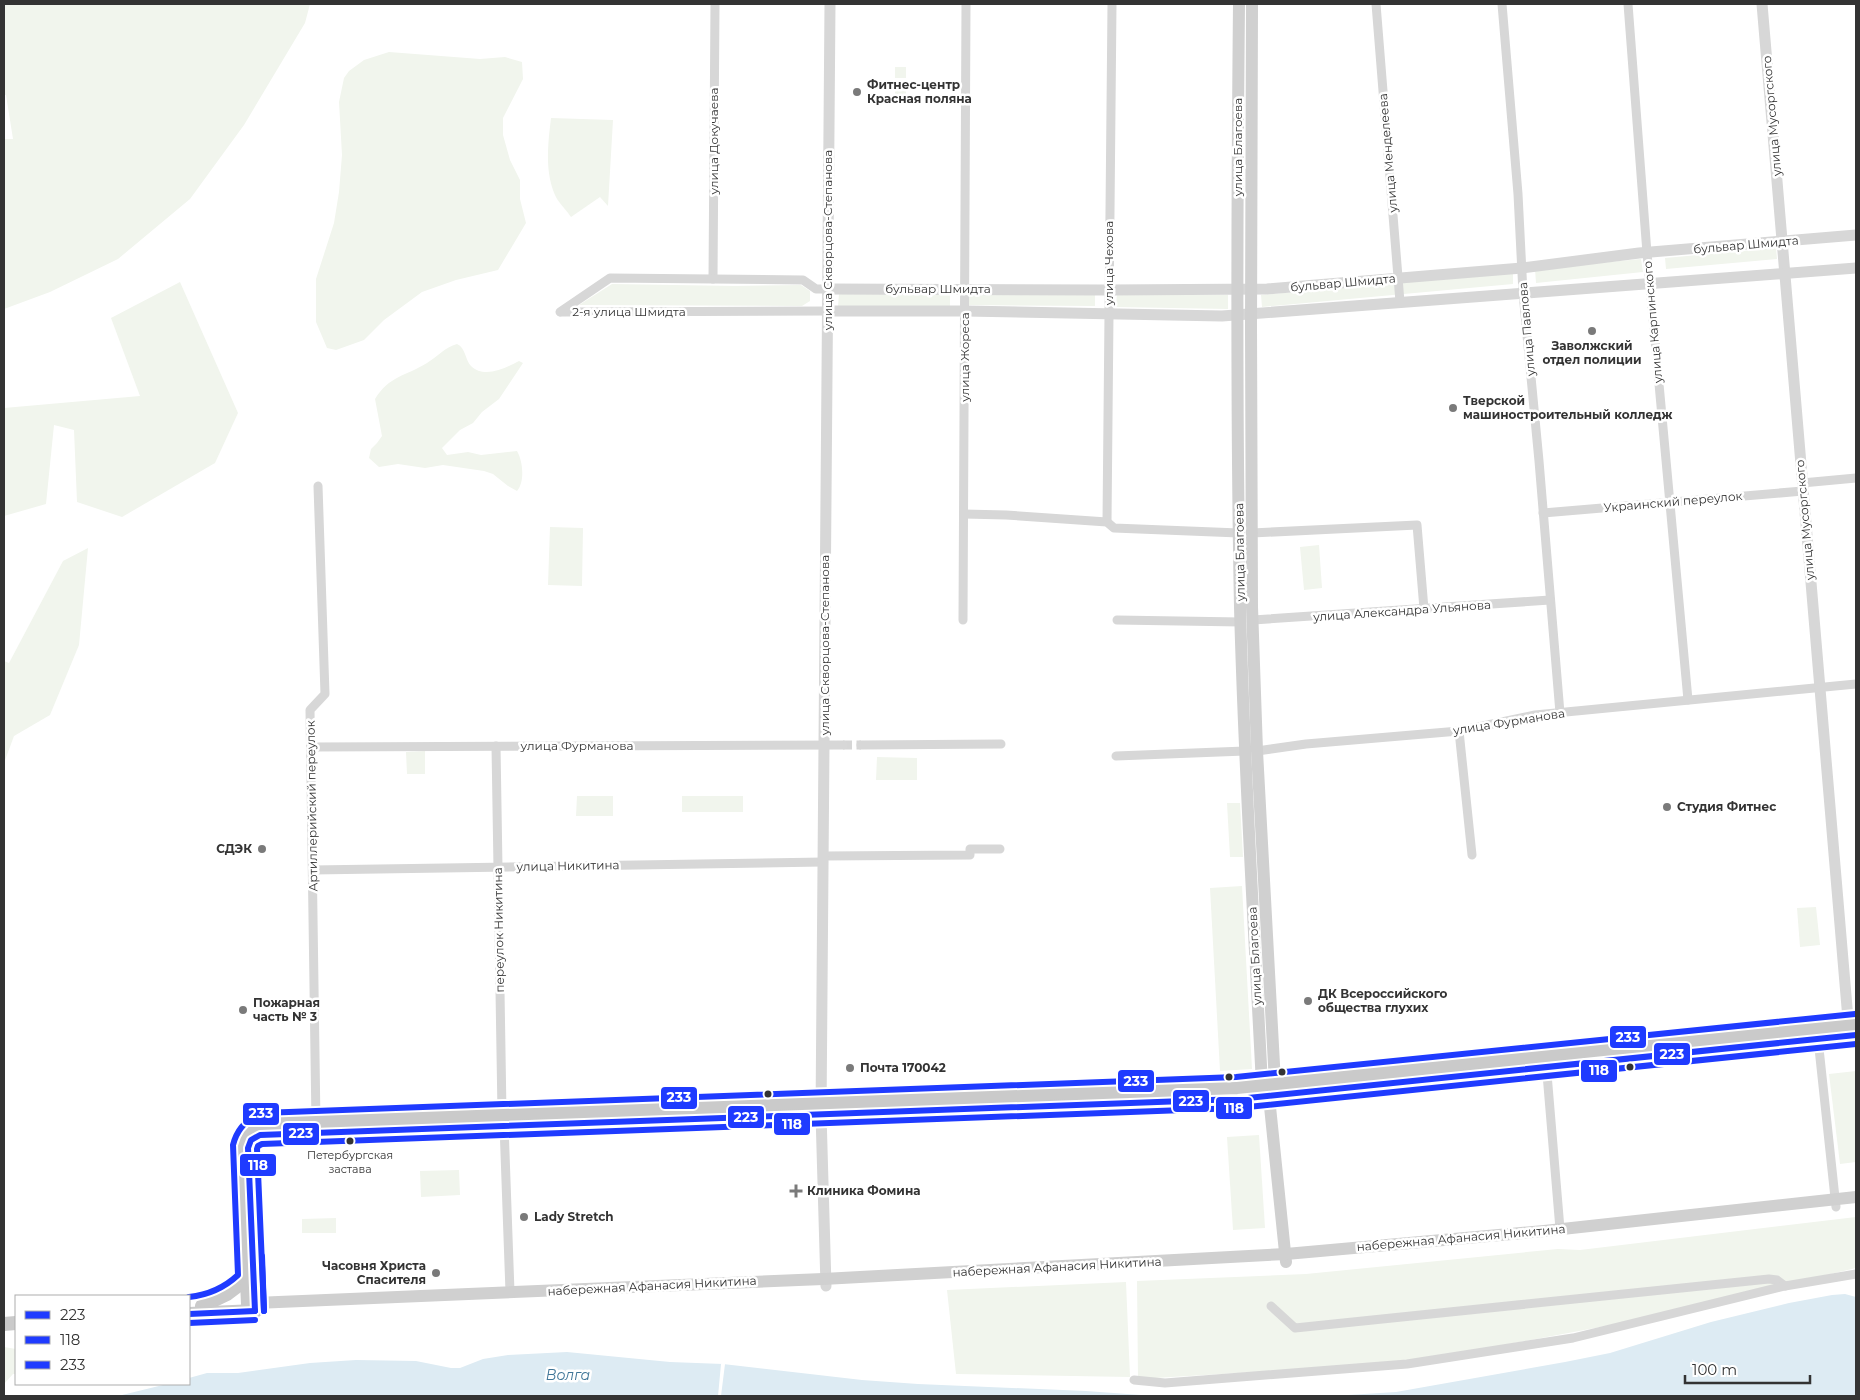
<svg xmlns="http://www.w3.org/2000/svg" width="1860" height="1400" viewBox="0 0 1860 1400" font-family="Montserrat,sans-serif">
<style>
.green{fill:#f1f5ed}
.water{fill:#ddebf3}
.pier{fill:#fff}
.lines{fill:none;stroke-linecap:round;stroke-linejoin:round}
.minor-tunnel{stroke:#d6d6d6;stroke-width:9;stroke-dasharray:9 4.5;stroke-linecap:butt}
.minor{stroke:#d7d7d7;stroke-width:9}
.tertiary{stroke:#d7d7d7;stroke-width:11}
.secondary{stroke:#d0d0d0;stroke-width:12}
.primary{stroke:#cacaca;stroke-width:14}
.bus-1-casing{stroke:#fff;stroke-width:10}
.bus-2-casing{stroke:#fff;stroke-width:10}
.bus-3-casing{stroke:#fff;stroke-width:10}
.bus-1{stroke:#1f3bff;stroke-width:6}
.bus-2{stroke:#1f3bff;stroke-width:6}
.bus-3{stroke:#1f3bff;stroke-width:6}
.poi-dot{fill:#7a7a7a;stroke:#fff;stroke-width:2}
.bus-dot{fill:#333;stroke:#fff;stroke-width:2}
.labels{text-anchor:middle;stroke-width:5;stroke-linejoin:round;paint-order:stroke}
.bus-label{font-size:11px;fill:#333;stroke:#fff}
.poi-label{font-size:12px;font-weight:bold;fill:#333;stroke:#fff;text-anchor:start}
.street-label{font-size:12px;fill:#333;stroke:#fff}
.water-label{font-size:14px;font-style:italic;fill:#3f7597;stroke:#fff}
.line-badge{stroke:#fff;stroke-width:2}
.badge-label{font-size:14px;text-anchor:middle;font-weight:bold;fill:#fff}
</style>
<rect width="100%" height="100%" fill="#fff"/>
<!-- green -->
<g class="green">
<path d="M4,4H310L305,23L244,125L190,199L118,259L50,292L4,309V139H13L6,95H4Z"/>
<path d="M389,52L480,59L505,57L522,62L523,79L503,118V135L510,160L520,180V199L526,223L498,270L456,280L422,292L384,320L364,340L336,350L327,348L316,322V279L334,223L339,192L342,155L339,102L344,78L349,71L364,60Z"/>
<rect x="895" y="67" width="11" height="11"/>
<rect x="895" y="80" width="11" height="21"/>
<path d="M551,118L613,120L608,206L600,197L571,217C567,211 561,205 557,199C544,174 548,144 551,118Z"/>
<path d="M1776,248L1777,259L1666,269L1665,258Z"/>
<path d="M1641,259L1643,272L1536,283L1535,269Z"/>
<path d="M1513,272V284L1262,307L1261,295Z"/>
<path d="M180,282L238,413L215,463L122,517L77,502L74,430L54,425L46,504L4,516V408L140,396L111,318Z"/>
<path d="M612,284L735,286L801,285L810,291V301L802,306L579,305Z"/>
<path d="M1117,293L1228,295V309L1116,307Z"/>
<path d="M839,294H950V306H838Z"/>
<path d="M968,294H1095V306L968,305Z"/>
<path d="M457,344C466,348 465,360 471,366C484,379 506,368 519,361L523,363L499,399L482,412L473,423L460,430L442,448L447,455L468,452L481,455L517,451C523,461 525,482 517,491L508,486L493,474L484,471L443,465L425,468L398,464L379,467L369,458L371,449L377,443L382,436L375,399C389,376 406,376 427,363C437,357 445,347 457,344Z"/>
<path d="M550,527L583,528L582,586L548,585Z"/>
<path d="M1319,545L1322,588L1304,590L1300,547Z"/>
<path d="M88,548L79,645L50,715L14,736L4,763V661L9,663L63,561Z"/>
<path d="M425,751V774H407L406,752Z"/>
<path d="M877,757L917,758V780H876Z"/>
<path d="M577,796H613V816H576Z"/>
<rect x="682" y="796" width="61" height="16"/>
<path d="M1227,803H1240L1243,857H1230Z"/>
<path d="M1242,886L1252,1069L1220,1071L1210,888Z"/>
<path d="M1816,907L1820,945L1800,947L1797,908Z"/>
<path d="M1856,1071V1162L1840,1164L1829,1074Z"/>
<path d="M1259,1135L1265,1228L1233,1230L1227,1137Z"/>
<path d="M459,1170L460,1195L421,1197L420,1171Z"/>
<path d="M1856,1217V1268L1638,1320L1406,1363L1138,1379L1137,1281L1306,1274L1558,1249L1580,1250Z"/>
<path d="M336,1218V1233H302V1219Z"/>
<path d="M1126,1282L1130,1377L956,1374L947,1290Z"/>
<path d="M4,1347L16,1349V1374H13L4,1384Z"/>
</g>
<!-- water -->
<g class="water">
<path d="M1845,1294L1856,1297V1396H1332L1396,1392L1565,1362L1610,1353L1711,1322L1789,1303L1832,1295Z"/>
<path d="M567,1352L670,1362L723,1364L862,1380L918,1384L1086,1391L1155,1396H118L167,1384H189V1378L207,1373H238L310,1363L356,1360L416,1361L451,1368H460L483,1359L508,1355Z"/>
</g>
<!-- pier -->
<path class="pier" d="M721,1364H725L721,1396H718Z"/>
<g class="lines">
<!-- minor-tunnel -->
<path class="minor-tunnel" d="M843,745H861"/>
<!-- minor -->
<g class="minor">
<path d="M1376,4L1400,302"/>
<path d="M1502,4L1518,194L1523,293L1539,461L1560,713"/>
<path d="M1628,4L1647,253L1688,700"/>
<path d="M713,279L715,4"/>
<path d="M560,312L610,278L803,280L816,289H828"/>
<path d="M561,312L827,311"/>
<path d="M1802,483L1856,478"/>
<path d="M1543,513L1803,491"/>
<path d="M964,514L1006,515L1107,522L1114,528L1239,533"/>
<path d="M1107,522L1112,4"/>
<path d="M1252,533L1417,525L1424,609"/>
<path d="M963,620L966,4"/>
<path d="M1117,620L1241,622"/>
<path d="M1253,620L1550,600"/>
<path d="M1459,731L1472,855"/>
<path d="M861,745L1001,744"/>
<path d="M496,746L502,1113"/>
<path d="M311,747L843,745"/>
<path d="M1257,751L1306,744L1459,731L1535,715L1856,684"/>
<path d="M1116,756L1245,751"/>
<path d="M824,856L970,855V849H1000"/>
<path d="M313,870L823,862"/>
<path d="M1818,1039L1836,1207"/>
<path d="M1546,1062L1560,1229"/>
<path d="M316,1124L310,710L325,694L318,486"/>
<path d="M504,1125L510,1292"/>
<path d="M1271,1306L1295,1328L1769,1279L1777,1280L1785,1286"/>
<path d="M1134,1380L1165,1383L1407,1364L1573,1338L1785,1286L1856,1274"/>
</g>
<!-- tertiary -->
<g class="tertiary">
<path d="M1762,4L1849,1031"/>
<path d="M828,289L1109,290L1267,289L1522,268L1639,253L1856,235"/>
<path d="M827,311H965L1222,316L1856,268"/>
<path d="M826,1286L821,1114L830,4"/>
</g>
<!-- secondary -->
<g class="secondary">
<path d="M1239,4C1237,205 1236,406 1240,607C1244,766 1254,925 1262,1085L1269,1097L1286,1262"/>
<path d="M1252,4L1251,328L1252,607L1257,751L1275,1083L1272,1090"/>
<path d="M255,1303L823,1279L1286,1254L1544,1231L1856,1197"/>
</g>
<!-- primary -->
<g class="primary">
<path d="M248,1150L251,1140L262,1134L1238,1099L1856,1035"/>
<path d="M202,1306L227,1294L247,1279"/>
<path d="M255,1311L250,1308L248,1304L241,1149C243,1135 250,1127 263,1122L1237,1086L1856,1023"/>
<path d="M189,1314L255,1311"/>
<path d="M4,1324L16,1323"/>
</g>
<!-- bus-1 casing -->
<g class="bus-1-casing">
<g id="bus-1">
<path d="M255,1311L248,1148L251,1140L260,1135L1238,1099L1856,1035"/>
<path d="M189,1314L255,1311"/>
</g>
</g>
<!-- bus-2 casing -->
<g class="bus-2-casing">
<g id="bus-2">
<path d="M264,1311L257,1149L258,1146L262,1144L1238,1108L1856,1044"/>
<path d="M189,1323L255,1320"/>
</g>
</g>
<!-- bus-3 casing -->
<g class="bus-3-casing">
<g id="bus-3">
<path d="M262,1256L264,1311"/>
<path d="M189,1297C208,1295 224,1288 238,1275L233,1145C237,1129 246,1119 262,1113L1236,1077L1855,1014"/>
</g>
</g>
<!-- bus-1 -->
<use href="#bus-1" class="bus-1"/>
<!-- bus-2 -->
<use href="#bus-2" class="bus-2"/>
<!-- bus-3 -->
<use href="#bus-3" class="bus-3"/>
</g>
<!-- markers -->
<g class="poi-dot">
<circle cx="857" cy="92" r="5"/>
<circle cx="1592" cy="331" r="5"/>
<circle cx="1453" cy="408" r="5"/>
<circle cx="1667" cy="807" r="5"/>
<circle cx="262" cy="849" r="5"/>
<circle cx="1308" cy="1001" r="5"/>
<circle cx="243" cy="1010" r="5"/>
<circle cx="850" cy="1068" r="5"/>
<path d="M793.5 1183.5h5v5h5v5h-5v5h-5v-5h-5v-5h5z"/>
<circle cx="524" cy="1217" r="5"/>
<circle cx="436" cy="1273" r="5"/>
</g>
<g class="bus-dot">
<circle cx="1630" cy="1067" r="4.5"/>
<circle cx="1282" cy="1072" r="4.5"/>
<circle cx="1229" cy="1077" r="4.5"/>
<circle cx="768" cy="1094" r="4.5"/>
<circle cx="350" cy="1141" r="4.5"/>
</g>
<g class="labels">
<!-- bus labels -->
<g class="bus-label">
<text x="350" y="1159">Петербургская<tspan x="350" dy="14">застава</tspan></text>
</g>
<!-- poi labels -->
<g class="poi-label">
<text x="867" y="89">Фитнес-центр<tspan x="867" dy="14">Красная поляна</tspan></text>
<text x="1592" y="350" text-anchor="middle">Заволжский<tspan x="1592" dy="14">отдел полиции</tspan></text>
<text x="1463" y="405">Тверской<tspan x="1463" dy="14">машиностроительный колледж</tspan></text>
<text x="1677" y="811">Студия Фитнес</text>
<text x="252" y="853" text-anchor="end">СДЭК</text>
<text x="1318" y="998">ДК Всероссийского<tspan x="1318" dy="14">общества глухих</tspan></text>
<text x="253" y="1007">Пожарная<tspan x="253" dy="14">часть № 3</tspan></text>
<text x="860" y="1072">Почта 170042</text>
<text x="807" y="1195">Клиника Фомина</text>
<text x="534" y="1221">Lady Stretch</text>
<text x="426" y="1270" text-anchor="end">Часовня Христа<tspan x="426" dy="14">Спасителя</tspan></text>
</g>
<!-- street labels -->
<g class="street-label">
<text transform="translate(1772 116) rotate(-95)" y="4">улица Мусоргского</text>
<text transform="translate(714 141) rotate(-90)" y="4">улица Докучаева</text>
<text transform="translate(1238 147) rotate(-90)" y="4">улица Благоева</text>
<text transform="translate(1388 153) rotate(-95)" y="4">улица Менделеева</text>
<text transform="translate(828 240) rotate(-90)" y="4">улица Скворцова-Степанова</text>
<text transform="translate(1746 245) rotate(-5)" y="4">бульвар Шмидта</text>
<text transform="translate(1109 263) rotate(-90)" y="4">улица Чехова</text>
<text transform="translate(1343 283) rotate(-5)" y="4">бульвар Шмидта</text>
<text x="938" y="293">бульвар Шмидта</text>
<text x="629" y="316">2-я улица Шмидта</text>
<text transform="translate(1653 322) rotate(-95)" y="4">улица Карпинского</text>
<text transform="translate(1527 329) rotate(-95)" y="4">улица Павлова</text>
<text transform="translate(965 357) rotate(-90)" y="4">улица Жореса</text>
<text transform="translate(1673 502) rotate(-5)" y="4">Украинский переулок</text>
<text transform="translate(1805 520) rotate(-95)" y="4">улица Мусоргского</text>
<text transform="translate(1240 552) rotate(-91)" y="4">улица Благоева</text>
<text transform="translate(1402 611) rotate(-4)" y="4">улица Александра Ульянова</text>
<text transform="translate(825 645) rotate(-90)" y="4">улица Скворцова-Степанова</text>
<text transform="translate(1509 722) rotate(-9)" y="4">улица Фурманова</text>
<text x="577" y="750">улица Фурманова</text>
<text transform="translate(312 806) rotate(-91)" y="4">Артиллерийский переулок</text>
<text transform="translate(568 866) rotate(-1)" y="4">улица Никитина</text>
<text transform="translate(499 930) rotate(-91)" y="4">переулок Никитина</text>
<text transform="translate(1255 956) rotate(-93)" y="4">улица Благоева</text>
<text transform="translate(1461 1238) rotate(-5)" y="4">набережная Афанасия Никитина</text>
<text transform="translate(1057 1267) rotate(-3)" y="4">набережная Афанасия Никитина</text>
<text transform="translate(652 1286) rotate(-3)" y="4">набережная Афанасия Никитина</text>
</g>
<!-- water labels -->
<g class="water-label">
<text x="568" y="1380">Волга</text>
</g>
</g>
<g class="line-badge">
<rect x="1609" y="1025" width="38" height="24" rx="5" fill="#1f3bff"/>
<rect x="1653" y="1042" width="38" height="24" rx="5" fill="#1f3bff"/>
<rect x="1580" y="1059" width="38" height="24" rx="5" fill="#1f3bff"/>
<rect x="1117" y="1069" width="38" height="24" rx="5" fill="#1f3bff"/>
<rect x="660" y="1086" width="38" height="24" rx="5" fill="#1f3bff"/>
<rect x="1172" y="1089" width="38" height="24" rx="5" fill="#1f3bff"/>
<rect x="1215" y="1096" width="38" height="24" rx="5" fill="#1f3bff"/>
<rect x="242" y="1102" width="38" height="24" rx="5" fill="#1f3bff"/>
<rect x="727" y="1105" width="38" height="24" rx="5" fill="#1f3bff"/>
<rect x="773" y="1112" width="38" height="24" rx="5" fill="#1f3bff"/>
<rect x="282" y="1122" width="38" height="24" rx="5" fill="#1f3bff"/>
<rect x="239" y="1153" width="38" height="24" rx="5" fill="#1f3bff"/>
</g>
<g class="badge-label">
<text x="1628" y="1042">233</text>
<text x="1672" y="1059">223</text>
<text x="1599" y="1075">118</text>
<text x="1136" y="1086">233</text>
<text x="679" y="1102">233</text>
<text x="1191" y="1106">223</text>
<text x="1234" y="1113">118</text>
<text x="261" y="1118">233</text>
<text x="746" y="1122">223</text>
<text x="792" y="1129">118</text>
<text x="301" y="1138">223</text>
<text x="258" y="1170">118</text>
</g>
<!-- border -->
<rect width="1860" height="1400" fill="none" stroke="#333333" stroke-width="10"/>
<!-- legend -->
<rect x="15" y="1295" width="175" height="90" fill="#ffffff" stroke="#adadad"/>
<rect x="25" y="1311" width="25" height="8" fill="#1f3bff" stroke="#adadad"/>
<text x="60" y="1320" font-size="15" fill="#333333">223</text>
<rect x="25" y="1336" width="25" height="8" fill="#1f3bff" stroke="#adadad"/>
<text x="60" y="1345" font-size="15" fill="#333333">118</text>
<rect x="25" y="1361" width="25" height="8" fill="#1f3bff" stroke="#adadad"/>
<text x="60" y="1370" font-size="15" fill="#333333">233</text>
<!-- scale -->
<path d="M1685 1375v8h125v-8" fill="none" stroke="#333333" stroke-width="2.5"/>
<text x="1692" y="1375" font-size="15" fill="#333333" stroke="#ffffff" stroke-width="4" paint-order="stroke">100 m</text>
</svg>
